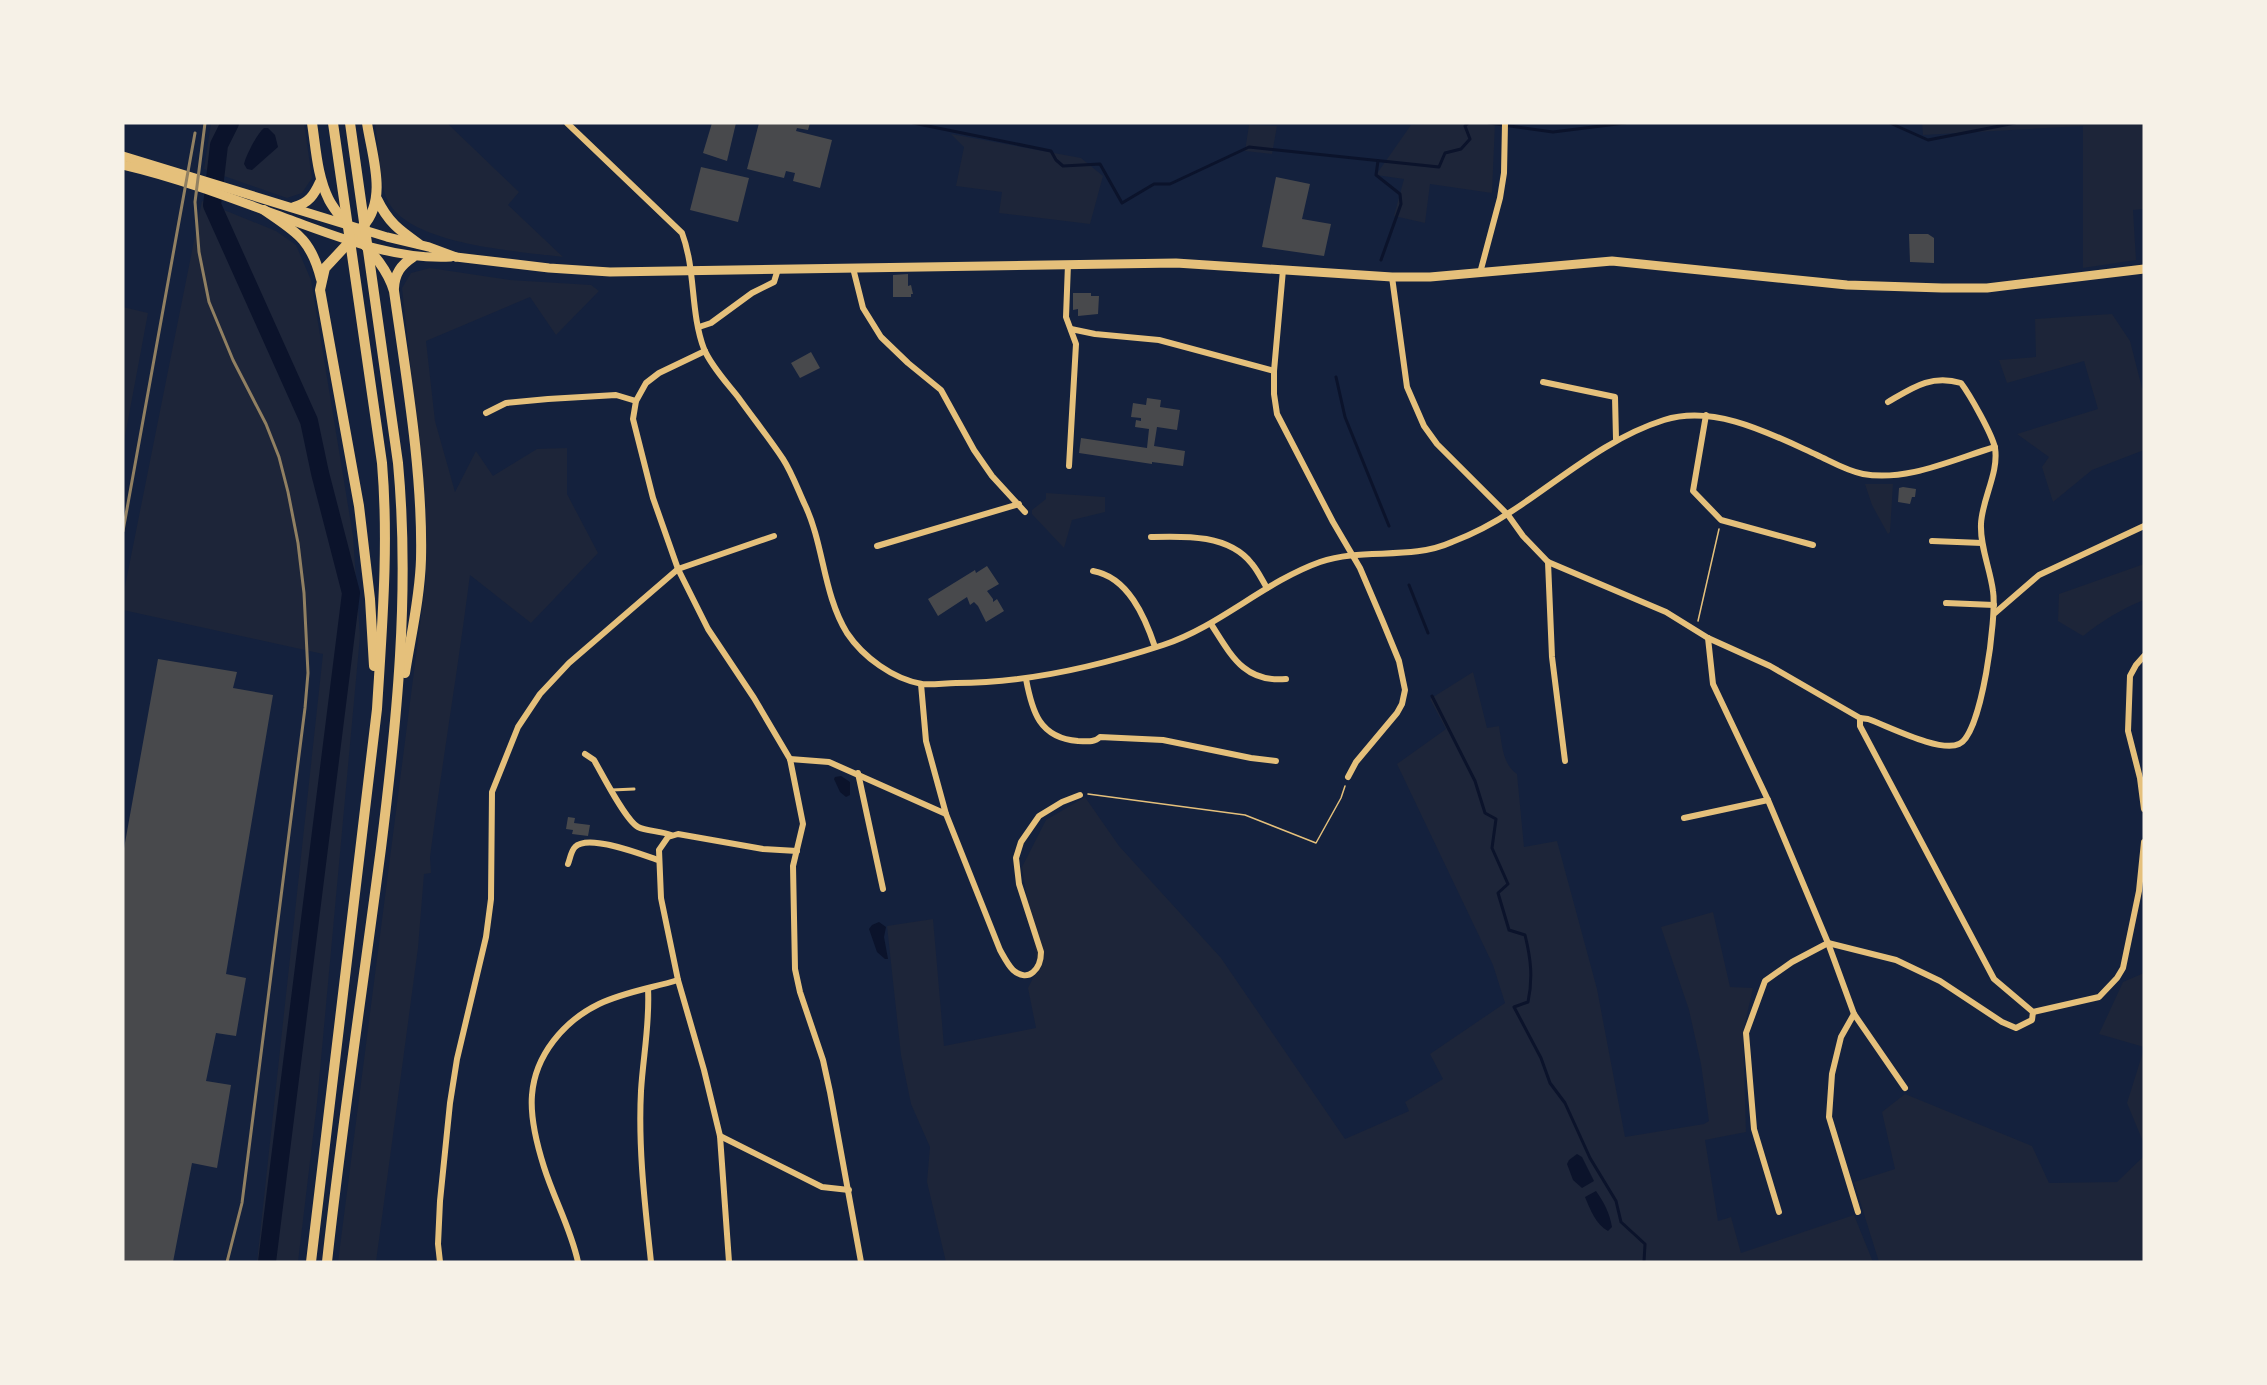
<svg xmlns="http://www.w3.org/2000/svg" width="2267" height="1385" viewBox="0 0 2267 1385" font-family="'Golos Text',sans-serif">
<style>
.green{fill:#1d2539}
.water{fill:#0b132b}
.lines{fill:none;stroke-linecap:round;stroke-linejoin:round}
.stream{stroke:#0b132b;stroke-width:3}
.river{stroke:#0b132b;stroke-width:18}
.building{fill:#48494c}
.path{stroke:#e5c07b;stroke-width:1.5}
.service{stroke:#e5c07b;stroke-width:3}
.minor{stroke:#e5c07b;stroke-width:6}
.secondary{stroke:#e5c07b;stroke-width:9}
.primary{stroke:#e5c07b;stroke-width:9}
.trunk{stroke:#e5c07b;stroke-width:10}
.rail{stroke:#918062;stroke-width:3}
</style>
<rect width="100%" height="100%" fill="#14213d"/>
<!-- green -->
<g class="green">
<path d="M211,123H304L312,178L302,193L287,198L204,169Z"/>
<path d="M375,123H447L519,192L508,205L563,257C518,251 404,245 386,197C380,179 378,143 375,123Z"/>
<path d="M1441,123H1495L1492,193L1430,184L1425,223L1394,216L1404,179L1376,175L1411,125Z"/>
<path d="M1922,123H2144V209L2133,210L2136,260L2083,268V126L1923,135Z"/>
<path d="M1249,125L1277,126L1272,154L1245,151Z"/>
<path d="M951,134L1081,158L1103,176L1090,224L999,213L1002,192L956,186L964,147Z"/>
<path d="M202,201L276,231L296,245L311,280L353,536L360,636L317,1103L298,1262H257L323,654L123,610V596Z"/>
<path d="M430,268L510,280L591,285L599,291L556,335L530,297L426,341L435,421L455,492L476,451L493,476L537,449L567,448V494L598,553L531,623L470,575C458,669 442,763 430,857L431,873L424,874L418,948L376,1262H338L426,578V509L402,288L411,273Z"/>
<path d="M123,307L148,313L123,447Z"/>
<path d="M2112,314L2130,341L2142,388L2144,390V450L2092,470L2053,502L2042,467L2049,457L2017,434L2098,409L2084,361L2007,383L1999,360L2036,357L2035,319Z"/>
<path d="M1865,484H1893L1890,532L1888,534L1872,505Z"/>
<path d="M1046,493L1105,497V512L1072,520L1064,548L1032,514V510L1046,499Z"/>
<path d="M2144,564V600C2121,609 2102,621 2083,636L2058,621L2059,594Z"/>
<path d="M1473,672L1487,728L1499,726C1502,743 1502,764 1517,774L1524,847L1557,841L1597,989L1625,1137L1704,1124L1709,1121L1701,1064L1689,1010L1661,927L1713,912L1730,987L1753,988L1743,1032L1746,1132L1705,1140L1718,1221L1731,1217L1741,1253L1854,1215L1873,1262H946L927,1182L930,1147L911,1104L901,1055L887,926L933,919L944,1046L1036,1028L1028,988L1038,968L1022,867L1046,820L1085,797L1119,846L1221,958L1345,1139L1409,1111L1405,1102L1443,1079L1430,1054L1505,1003L1493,965L1397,764L1446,729L1430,699Z"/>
<path d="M2144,973V1047L2099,1034L2123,982Z"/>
<path d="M2144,1049V1144L2127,1103Z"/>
<path d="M1905,1094L2032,1146L2049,1183L2117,1182L2144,1156V1262H1879L1854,1182L1895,1169L1882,1112Z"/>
</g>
<!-- water -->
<g class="water">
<path d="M264,128H268L275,135L278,147L252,170L247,169L244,164C246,155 257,134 264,128Z"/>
<path d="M841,776L850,782V795L846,797L840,792L834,779L835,777Z"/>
<path d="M879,922L886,927L884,937L888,959H885L877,952L869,929L872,925Z"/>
<path d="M1577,1154L1582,1157L1594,1181L1582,1188L1573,1180L1567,1164L1569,1160Z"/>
<path d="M1596,1191C1604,1202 1610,1214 1612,1227L1608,1231C1596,1225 1590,1209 1585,1197Z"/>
</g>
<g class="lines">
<!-- stream -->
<g class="stream">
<path d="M913,123L1051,151L1056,160L1063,166L1100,164L1122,203L1154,184H1170L1249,147L1439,167L1445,153L1461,149L1470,139L1465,126L1468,123"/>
<path d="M1489,123L1553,132L1625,123"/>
<path d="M1890,123L1928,140L2015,123"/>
<path d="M1378,161L1376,175L1400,194L1401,204L1381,260"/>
<path d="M1336,377L1345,417L1389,526"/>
<path d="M1409,585L1428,633"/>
<path d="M1432,696L1475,781L1485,813L1496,819L1492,848L1508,884L1498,893L1509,930L1525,935C1531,959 1533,978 1528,1002L1514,1007L1541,1058L1550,1083L1565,1103L1590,1158L1616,1201L1621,1222L1645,1244L1644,1262"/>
</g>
<!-- river -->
<path class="river" d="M230,123L219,145L212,205L309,421L320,473L351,593L267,1262"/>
</g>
<!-- building -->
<g class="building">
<path d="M712,123H736L727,161L703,153Z"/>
<path d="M759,123H810L808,130L797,128L796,131L832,140L820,188L793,181L795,173L786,171L784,178L747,169Z"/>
<path d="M701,167L749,178L738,222L690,210Z"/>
<path d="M1276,177L1310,184L1302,219L1331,224L1324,256L1262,247Z"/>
<path d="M1909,234H1928L1934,238V263L1910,262Z"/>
<path d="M908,274V286L911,285L913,294H911V297H893V275Z"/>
<path d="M1073,293H1091V296H1099L1098,314L1078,316V309L1073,310Z"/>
<path d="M811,352L820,368L800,378L791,363Z"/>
<path d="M1147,398L1161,400L1160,407L1180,410L1177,430L1157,427L1154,446L1185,451L1183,466L1152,462V464L1079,453L1081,438L1147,448L1149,429L1135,427L1136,420L1141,421V418L1131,417L1133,403L1146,405Z"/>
<path d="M1903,487L1916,489L1915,497H1912L1910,504L1898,502L1899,488Z"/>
<path d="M987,566L999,584L987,591L993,599V602L997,599L1004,611L986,622L978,606L974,602L970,605L967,597L938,616L928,599L975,570L976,573Z"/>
<path d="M158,659L237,672L233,688L273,695L226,974L246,978L236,1036L216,1033L206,1081L231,1085L217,1168L192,1163L173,1262H123V854Z"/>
<path d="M568,817L575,818L574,823L590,825L588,836L572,834L573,830L566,829Z"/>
</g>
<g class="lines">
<!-- path -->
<g class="path">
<path d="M1698,621L1719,529"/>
<path d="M1088,794L1245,815L1316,843L1341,798L1345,786"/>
</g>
<!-- service -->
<path class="service" d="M612,790L634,789"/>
<!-- minor -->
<g class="minor">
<path d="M567,123L682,233C696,270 690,312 704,349C711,366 727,383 738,397C753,418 769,438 783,459C792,473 798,490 805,505C824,545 823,594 847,633C863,657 893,679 922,684C933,685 945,683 956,683C1027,683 1096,667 1163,645C1220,626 1264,582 1320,562C1363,547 1410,561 1452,542C1473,534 1494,523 1512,511C1561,479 1607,438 1664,420C1715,404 1771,434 1817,455C1832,462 1847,471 1863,474C1907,482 1954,459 1995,447"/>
<path d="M1068,264L1066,317L1076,344L1069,466"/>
<path d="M853,268L863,308L881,337L908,363L941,390L974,450L992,476L1025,512"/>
<path d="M1283,270L1274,371V394L1277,414L1333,522L1360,568L1383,622L1399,661L1405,690L1402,704L1397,713L1356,762L1348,777"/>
<path d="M1480,273L1500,198L1504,173L1505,123"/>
<path d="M1392,277L1407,387L1424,426L1437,444L1508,515L1523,536L1548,562L1666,612L1708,638L1770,666L1860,718V726L1994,979L2033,1012L2099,997L2117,978L2123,968L2139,891L2144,842"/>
<path d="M699,327L711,323L752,293L774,282L778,269"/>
<path d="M1071,329L1095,334L1159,340L1274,371"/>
<path d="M705,351L659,373L646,383L636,401L633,419L653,498L678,569L708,629L754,698L790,759L803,824L793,866L795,969L800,992L823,1060L830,1092L861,1262"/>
<path d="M1543,382L1615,397L1616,439"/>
<path d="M486,413L506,403L548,399L616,395L636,401"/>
<path d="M1706,415L1693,491L1721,520L1813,545"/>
<path d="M1151,537C1184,536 1229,534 1252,564C1258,571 1262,580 1267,588"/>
<path d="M1932,541L1982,543"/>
<path d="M877,546L1019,504"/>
<path d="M1548,562L1552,657L1565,761"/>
<path d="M1093,571C1128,577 1145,617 1155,647"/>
<path d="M1946,603L1994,605"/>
<path d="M1995,613L2039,575L2144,526"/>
<path d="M1211,624C1231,655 1244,683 1286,679"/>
<path d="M1708,638L1713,684L1768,800L1828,943L1854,1014L1905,1088"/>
<path d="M2144,656L2136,665L2130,676L2128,731L2140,778L2144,809"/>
<path d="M1026,679C1032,711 1039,738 1078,741C1086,741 1094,743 1100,737L1163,740L1251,758L1276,761"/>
<path d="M1860,718L1868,719C1888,726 1940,753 1959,744C1982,734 1997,616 1993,591C1990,568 1980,547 1981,524C1982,499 1999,473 1995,448C1992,434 1970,395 1961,383C1931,374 1912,388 1888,402"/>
<path d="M585,754L594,760C602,774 626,821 638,827C646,831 660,831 671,835"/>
<path d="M790,759L829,762L946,814L926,741L921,684"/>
<path d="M858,773L883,889"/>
<path d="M946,814L1000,950C1004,957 1008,965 1013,970C1029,984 1041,968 1041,952L1019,884L1016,858L1021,842L1039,816L1062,802L1080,795"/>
<path d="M1684,818L1768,800"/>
<path d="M568,864C570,859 571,851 575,847C588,833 643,855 658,860"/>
<path d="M648,989C650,1023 643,1057 641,1091C638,1148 645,1205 651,1262"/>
<path d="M1854,1014L1841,1037L1832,1074L1829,1117L1858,1212"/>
<path d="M720,1136L822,1187L849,1190"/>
<path d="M1779,1212L1754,1129L1746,1033L1765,981L1792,962L1828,943L1896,960L1940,981L2002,1022L2016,1028L2032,1020L2033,1012"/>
<path d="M440,1262L438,1244L440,1201L450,1103L457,1059L486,937L491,899L492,792L518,727L540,694L569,663L678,569L774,536"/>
<path d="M578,1262C571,1229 554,1199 544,1167C537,1145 530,1119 532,1095C535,1055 564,1021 599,1004C624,992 652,988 678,980"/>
<path d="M729,1262L720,1136L704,1070L678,980L661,898L659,850L668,837L678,834L763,849L797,851"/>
</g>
<!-- secondary -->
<path class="secondary" d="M456,257L549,268L610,272L1176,263L1392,277H1430L1612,261L1847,285L1942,288H1987L2144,269"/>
<!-- primary -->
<g class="primary">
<path d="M123,156L387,237L429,247L456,257"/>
<path d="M123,165C179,178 234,199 288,219C341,238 394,260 451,257"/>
</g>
<!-- trunk -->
<g class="trunk">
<path d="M312,123C316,149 317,176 329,200C347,233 383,254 394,291C406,376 423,473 421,559C420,597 411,635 405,673"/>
<path d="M377,199C388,222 399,230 419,244"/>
<path d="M294,207C309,203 314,195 320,182"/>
<path d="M264,210C296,232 311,239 321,279"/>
<path d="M363,226C388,199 372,156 367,123"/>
<path d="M353,238L325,268L320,290L359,506L370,599L374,666"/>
<path d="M394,288C395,273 401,265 413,257"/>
<path d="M311,1262L377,709C382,627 389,545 382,463L333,123"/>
<path d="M327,1262C342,1124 363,986 381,848C397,720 410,592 398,463L350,123"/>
</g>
<!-- rail -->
<g class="rail">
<path d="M205,123L195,202L199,252L209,302L233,360L266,424L279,457L288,492L298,543L304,593L308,673L305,708L242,1203L227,1262"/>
<path d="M123,531L195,133"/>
</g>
</g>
<!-- border -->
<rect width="2267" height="1385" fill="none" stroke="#f6f1e7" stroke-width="249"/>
</svg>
